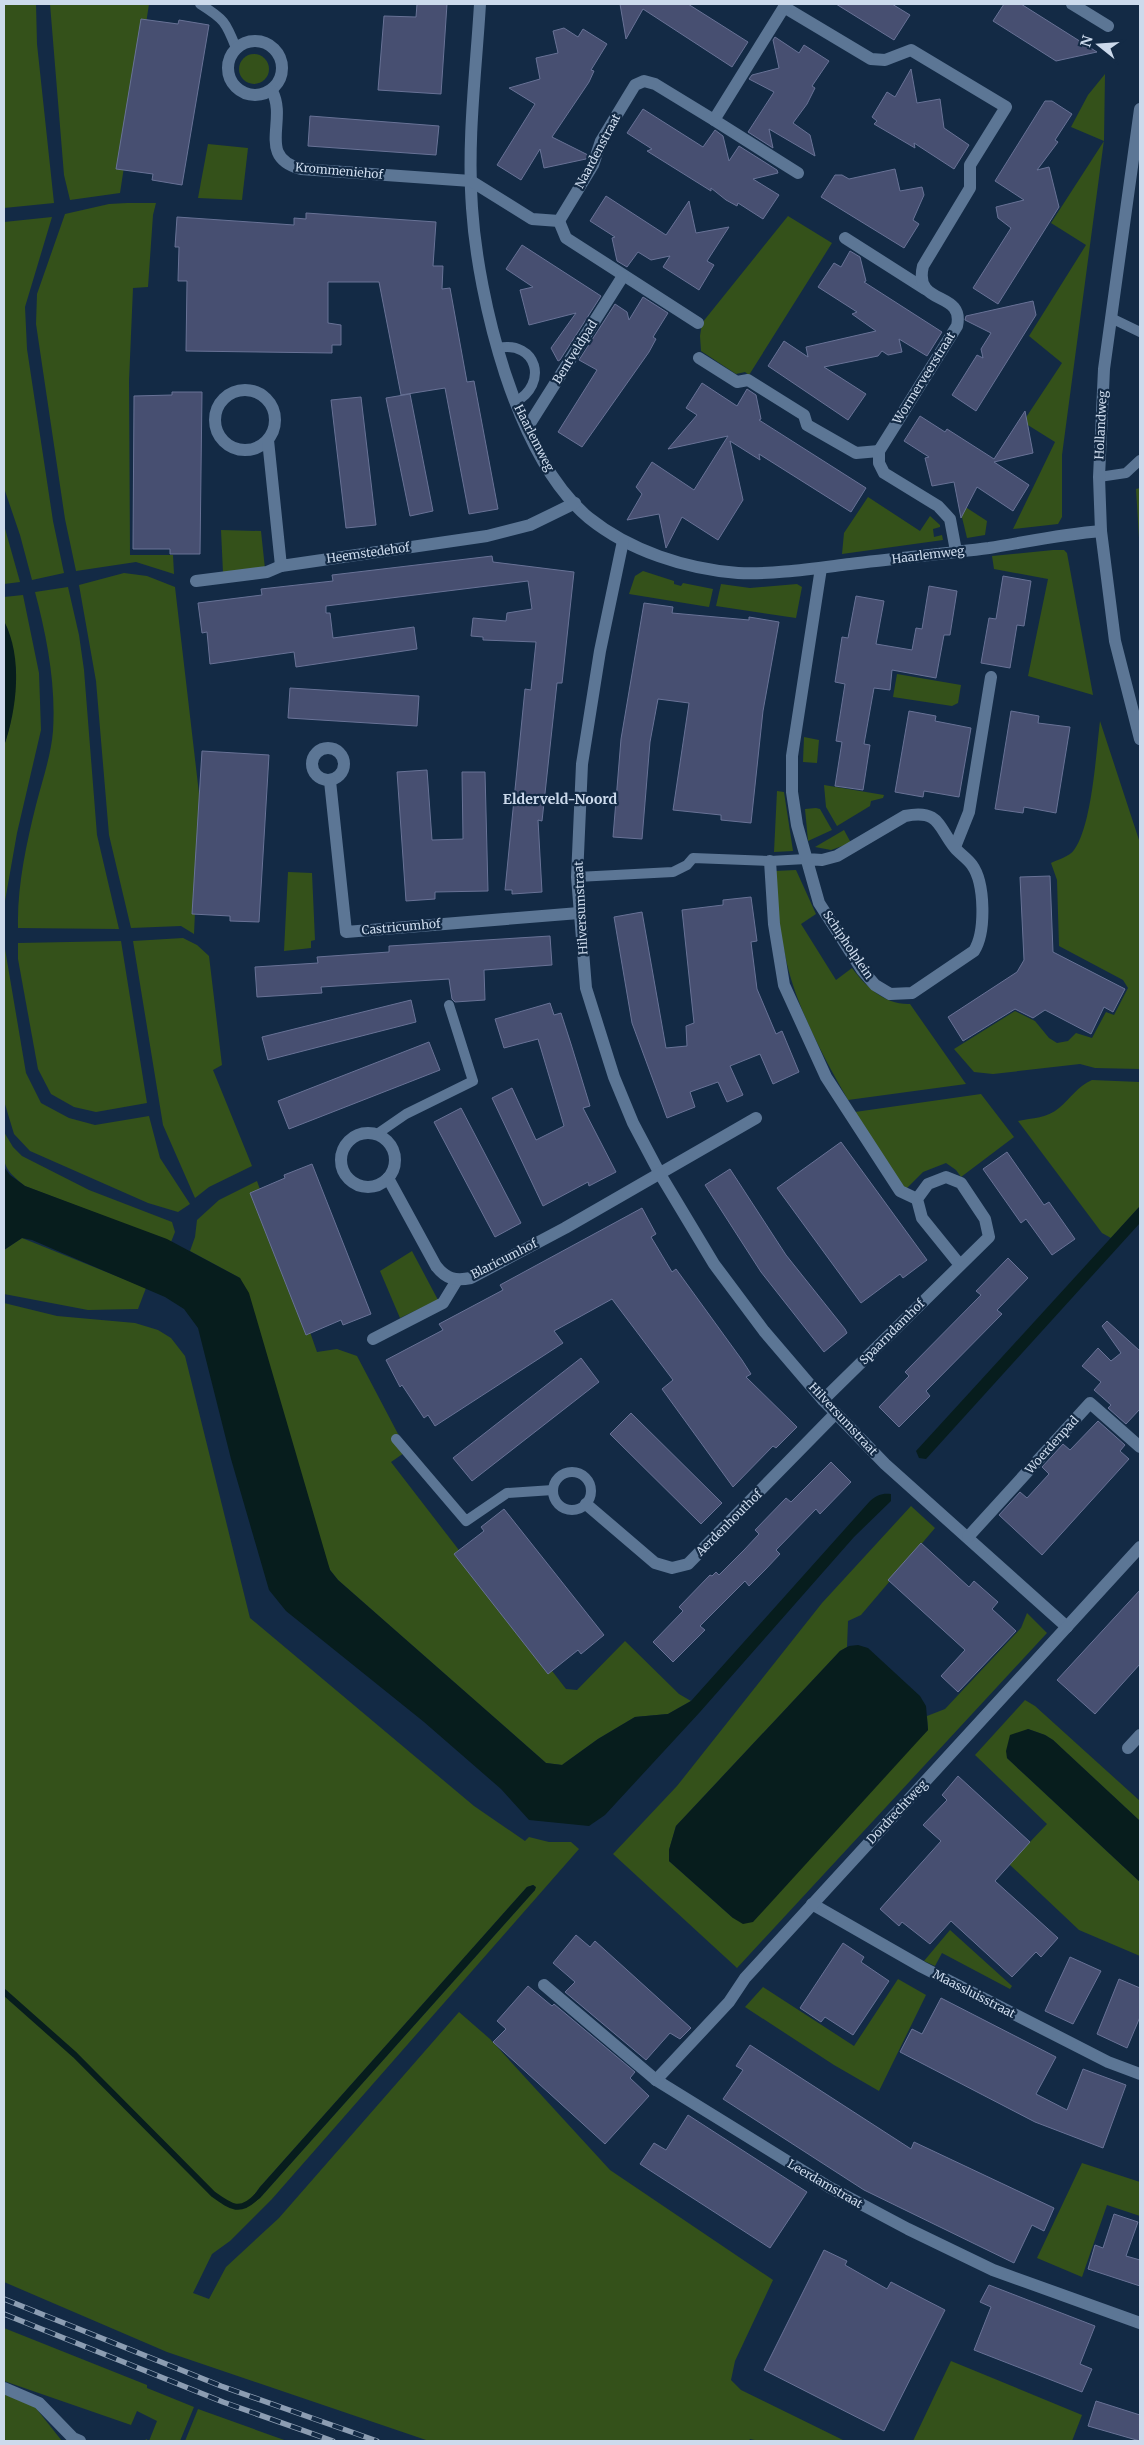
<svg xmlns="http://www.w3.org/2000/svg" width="1144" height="2445" viewBox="0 0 1144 2445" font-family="Merriweather,serif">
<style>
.green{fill:#34511a;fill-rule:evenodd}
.water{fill:#071d1d}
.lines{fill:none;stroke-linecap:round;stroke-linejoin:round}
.stream{stroke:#071d1d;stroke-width:6}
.building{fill:#474f71;stroke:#687296}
.service{stroke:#5c7695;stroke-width:10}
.pedestrian{stroke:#5c7695;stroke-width:12}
.minor{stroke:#5c7695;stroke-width:12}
.tertiary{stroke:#5c7695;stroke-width:12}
.rail-casing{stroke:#8c9db2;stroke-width:5.5}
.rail{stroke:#132a45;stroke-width:4;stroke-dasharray:11;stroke-linecap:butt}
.labels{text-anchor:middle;stroke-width:4.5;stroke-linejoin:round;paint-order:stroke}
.street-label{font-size:12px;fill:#ccdaec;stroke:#132a45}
.neighbourhood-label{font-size:14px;font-weight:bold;fill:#ccdaec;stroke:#132a45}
</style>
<rect width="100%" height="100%" fill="#132a45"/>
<!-- green -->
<g class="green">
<path d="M4,4H36L37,44L54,203L4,208Z"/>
<path d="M50,4H154H149L120,193L70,200L64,175Z"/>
<circle cx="254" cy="69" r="15"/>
<path d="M1105,74L1104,140L1062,455V517L1058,524L1013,529L1055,442L1023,422L1062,363L1029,336L1086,245L1051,223L1104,141L1071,127L1088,95Z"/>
<path d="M208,144L248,148L242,200L198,198Z"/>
<path d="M127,203H156L153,215L148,287L133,288L129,381L130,555H173L174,574L136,562L76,571L65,519L36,324L37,294L65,214L109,204Z"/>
<path d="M788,216L832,243L749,375L745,372L736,374L701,351L700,336L702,323Z"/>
<path d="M52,217L25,307L27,349L53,521L64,573L32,580L20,535L4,488V222Z"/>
<path d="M1140,488V554L1136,489Z"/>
<path d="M868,497L920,531L930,516L940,525V527L933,529L934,537L942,535L943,540L842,554L844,533Z"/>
<path d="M967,508L987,521L985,535L967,538L960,509Z"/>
<path d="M4,525L20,582L4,584Z"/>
<path d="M221,530L261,531L265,569L223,573Z"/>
<path d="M1053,550H1064L1067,553L1093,695L1028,676L1048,579L994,569L992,556Z"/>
<path d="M643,571L674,581V584L681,586L683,583L713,589L709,607L629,594L635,576Z"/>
<path d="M124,573L147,576L175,587L200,802L194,934L181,926L131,928L109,835L96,681L79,585Z"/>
<path d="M721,584L750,588L797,584L802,587L796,618L716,606Z"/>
<path d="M68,587L79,635L84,670L97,835L119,929L18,928C17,887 26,845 36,805C42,781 51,756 53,731C56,685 47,637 35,592Z"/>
<path d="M23,595L39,673L41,730L17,833L5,901L4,929V746L10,725L16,671L8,630L4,621V597Z"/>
<path d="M897,674L961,685L958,703L952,706L893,697Z"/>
<path d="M1100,721L1140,843V1069L1095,1068L1080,1064L993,1074L974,1072L954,1049L1015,1011L1035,1021L1049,1038L1057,1043L1068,1041L1076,1033L1092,1038L1106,1012L1114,1015L1128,988L1123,980L1059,946L1057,880L1051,863C1057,860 1070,856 1074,850C1092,826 1096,753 1100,721Z"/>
<path d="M804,737L819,740L817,763L803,762Z"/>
<path d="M824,785L884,795L883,798L871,801L870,806L837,826L826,807Z"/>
<path d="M777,791L784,792L793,851L774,852Z"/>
<path d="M816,808L820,809L832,830L808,841L805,809Z"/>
<path d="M844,830L851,843L831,850L815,847Z"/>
<path d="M796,870L816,914L801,924L836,980L852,968C866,987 885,1005 910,1004L966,1084L848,1100C823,1056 795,1005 785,955C779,928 776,900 775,871Z"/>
<path d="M288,872L312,873L315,940L311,941V948L284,951Z"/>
<path d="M183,938L197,945L209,956L222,1065L213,1070L252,1166L209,1187L195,1198L163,1125L133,941Z"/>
<path d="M121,941L147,1103L96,1112L74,1107L51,1094L38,1069L18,959V943Z"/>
<path d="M4,943L26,1073L41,1103L69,1118L95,1125L149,1116L160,1158L190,1204L178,1212L148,1203L30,1151L14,1134L4,1101Z"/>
<path d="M1092,1080L1140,1082V1206L1111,1238L1102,1233L1018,1121C1032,1118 1048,1118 1059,1108C1071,1098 1078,1086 1092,1080Z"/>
<path d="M981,1094L1014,1137L961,1177L956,1170L946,1163L923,1172L905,1190L855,1112Z"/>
<path d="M4,1132L13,1147L22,1156L89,1190L172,1222L175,1232L171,1242L25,1186C0,1166 4,1164 4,1132Z"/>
<path d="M257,1181L317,1352L337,1349L357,1356L407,1451L391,1462L566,1689L577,1690L625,1641L679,1694L691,1701L668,1714L635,1717L598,1739L562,1765L546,1763L338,1580L330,1570L324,1555L240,1278L190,1251L195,1237L197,1220L219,1200Z"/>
<path d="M22,1238L146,1288L138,1309L88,1310L4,1294V1250Z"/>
<path d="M412,1251L438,1300L400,1318L380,1271Z"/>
<path d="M4,1303L57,1316L135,1323L158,1330L171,1338L185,1356L250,1618L474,1806L525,1841L529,1837L549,1842H571L579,1849L272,2199L230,2241L212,2254L193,2293L209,2299L226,2267L279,2218L459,2012L490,2039L610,2170L773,2280L735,2361L731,2380L741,2390L845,2441H759L750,2439L749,2441H429L167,2352L4,2282ZM534,1885L535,1890L260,2198L252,2203V2198L260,2187L527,1887Z"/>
<path d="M911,1506L935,1528L861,1615L848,1621L847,1647L840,1651L676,1826L669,1850V1861L733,1918L928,1730L927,1716L945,1709L1021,1628L1027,1613L1047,1633L737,1968L613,1854L677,1786L822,1603Z"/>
<path d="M1025,1700L1035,1706L1140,1801V1821L1053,1740L1045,1735L1028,1729L1007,1758L1140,1882V1956L1079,1930L1009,1864L1047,1824L975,1755Z"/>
<path d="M950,1930L1012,1986L1010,1989L942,1953L935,1966L924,1961Z"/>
<path d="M898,1979L926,1995L879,2091L834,2065L745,2007L763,1987L854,2046Z"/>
<path d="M1082,2163L1140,2182V2216L1107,2205L1082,2277L1037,2258Z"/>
<path d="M4,2328L147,2385V2388L194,2407L180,2441H145L146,2439L149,2441L157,2421L137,2411L131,2425L4,2381Z"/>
<path d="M951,2361L1082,2415L1072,2441H913Z"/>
<path d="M4,2394L35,2407L62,2441H4Z"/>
<path d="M198,2409L287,2441H185Z"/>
</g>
<!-- water -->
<g class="water">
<path d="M4,621C23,657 17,709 4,746Z"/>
<path d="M4,1167L10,1175L25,1186L167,1239L240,1278L249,1293L330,1570L338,1580L546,1763L562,1765L598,1739L635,1717L668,1714L691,1701L870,1501C877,1495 882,1493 891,1494V1501L854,1537L700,1712L605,1815L589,1826L529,1820L501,1789L424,1722L286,1611L269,1590L231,1459L198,1328L184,1309L165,1297L32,1240L22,1238L4,1250Z"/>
<path d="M1140,1206V1223L926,1459L919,1458L916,1451Z"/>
<path d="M858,1645L868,1648L920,1696L926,1706L928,1730L753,1922L743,1924L733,1918L669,1861V1850L676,1826L840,1651L849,1646Z"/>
<path d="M1028,1729L1045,1735L1053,1740L1140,1821V1882L1007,1758L1006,1751L1010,1735Z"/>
<path d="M533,1885L536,1887L535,1890L260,2198L252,2204V2198L260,2187L527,1887Z"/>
</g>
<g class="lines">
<!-- stream -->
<path class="stream" d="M4,1992L75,2055L213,2194C231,2207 240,2214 257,2196"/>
</g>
<!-- building -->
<g class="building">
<path d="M417,4H447L441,94L378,90L384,16L416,17Z"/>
<path d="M620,4H688L748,42L732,67L643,9L626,39Z"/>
<path d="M836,4H892L910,15L894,40Z"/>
<path d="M1004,4H1021L1097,52L1056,61L993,21Z"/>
<path d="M141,19L178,24L179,20L209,25L182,185L152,180L153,174L116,169Z"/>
<path d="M564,28L578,37L583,29L607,44L591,70L594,71L589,82L552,137L588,155L586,159L544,168L540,149L521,180L497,165L535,104L509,88L540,79L536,58L558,53L553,31Z"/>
<path d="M775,37L799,53L804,45L829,61L812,86L815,88L807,104L793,123L810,135L815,156L769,129L773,148L748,132L774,92L749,79L752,75L779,68L773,40Z"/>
<path d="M911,69L917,103L940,99L944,128L969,145L954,169L914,143L915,148L874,124L877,121L872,117L887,92L895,97Z"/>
<path d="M1045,101H1052L1072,114L1055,140L1058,142L1037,170L1049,167L1059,207L998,304L973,288L1011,228L998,218L996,207L1024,200L995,181Z"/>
<path d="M643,109L703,147L715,130L723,136L729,161L739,146L777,170L778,173L753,179L779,195L763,219L738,203L737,206L726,200L711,188V191L647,151L652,149L627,133Z"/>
<path d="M310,116L439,126L436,155L308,146Z"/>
<path d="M895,169L900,191L922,187L924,195L913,220L919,224L904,248L821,197L835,175H842L849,179Z"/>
<path d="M606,196L666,235L689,201L696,233L729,227L707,261L714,265L699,290L663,267L670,256L651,260L638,252L627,267L617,261L612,238L615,237L590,221Z"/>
<path d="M306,213L436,222L433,266H443L442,289L450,288L467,382L474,381L498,509L469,514L445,388L401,395L379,282H328V323L341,325V345H332V353L186,351L187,281H178L179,247H175L177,217L294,225V218L306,219Z"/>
<path d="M522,245L601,296L560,360L558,361L551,348L576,313L529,325L520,290L533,287L506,269Z"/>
<path d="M850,251L860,257L866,281L864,282L942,332L927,356L899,339L902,352L888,355L882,351L878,356L824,367L866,394L848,420L768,366L784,341L808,357L806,347L876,331L852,314L857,312L818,287L834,263L841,267Z"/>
<path d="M643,297L668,313L653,337L656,339L649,352L582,447L558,432L597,370L579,360L615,304L627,312L629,320Z"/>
<path d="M1033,301L1036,315L976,411L952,395L977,355L983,358L981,349L991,333L965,320L966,316Z"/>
<path d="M702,383L737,406L747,389L756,395L761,419L759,420L866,488L851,512L759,454L760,460L730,441L743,500L718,540L682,517L666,548L659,514L627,520L642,494L636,487L652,462L694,490L728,436L668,449L697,415L686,408Z"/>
<path d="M172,392H202L200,554H170V549H133L134,396L172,395Z"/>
<path d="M410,394L433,511L410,516L386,398Z"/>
<path d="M361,397L376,525L346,528L331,400Z"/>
<path d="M1025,411L1033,453L994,462L1029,485L1013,511L977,487L961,518L954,482L932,486L925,458L929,457L904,441L920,416L945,432L947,429L994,459Z"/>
<path d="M492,556L493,562L574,572L562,683H557L542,821L538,820L542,892L512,894V890H505L525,689L531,690L536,642L483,640V637L471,636L473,618L506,621L507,613L532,609L528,581L326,606V613H330L333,638L414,627L417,649L296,667L294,652L210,664L207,632L202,633L198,603L262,595L261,589L333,581L332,575Z"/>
<path d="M1003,576L1031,581L1024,626L1017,625L1010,668L981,663L989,618L996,619Z"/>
<path d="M929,586L957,591L950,635H944L936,678L892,670L890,690L874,688L864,744L870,745L863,790L835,786L842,742L836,741L845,684L835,682L842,637L848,638L856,596L884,601L876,644L912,650L916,628L922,629Z"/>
<path d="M644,603L673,607L672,613L749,620V617L779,622L763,711L751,823L721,820V815L673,810L689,703L658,699L650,742L642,839L613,837L621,739Z"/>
<path d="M290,688L419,696L417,726L288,718Z"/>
<path d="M909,711L936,716L935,721L971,728L959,797L924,791L923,797L895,792Z"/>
<path d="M1011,711L1039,716L1038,723L1070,727L1056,813L1024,807L1023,813L995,809Z"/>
<path d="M202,751L269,755L259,922L230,921V916L192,914Z"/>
<path d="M427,770L432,840L463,839L462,772H485L488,891L435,892V899L406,901L397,772Z"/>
<path d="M1050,876L1053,952L1125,989L1113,1012L1104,1007L1091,1034L1045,1010L1033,1018L1015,1009L963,1041L948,1017L1017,972L1024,960L1020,877Z"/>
<path d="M751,897L757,941L751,942L757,989L776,1034L782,1031L799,1072L773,1084L760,1054L730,1066L743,1095L727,1102L718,1082L690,1092L695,1107L667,1118L632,1023L614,917L642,912L666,1048L687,1046L686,1026L694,1023L682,910L723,905V900Z"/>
<path d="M550,936L552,965L484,970L485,1000L455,1002L452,999L449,979L321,987L322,993L257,997L255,967L318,963L317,957L389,952V946Z"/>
<path d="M411,1000L416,1022L268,1060L262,1037Z"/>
<path d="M550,1003L554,1015L561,1013L571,1044L590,1106L583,1108L616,1172L589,1186L588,1182L543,1206L492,1098L512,1088L536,1140L564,1126L538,1039L504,1048L495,1019Z"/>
<path d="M429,1042L440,1070L289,1129L278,1101Z"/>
<path d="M461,1108L521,1223L495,1237L434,1122Z"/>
<path d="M841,1142L927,1260L903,1278L900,1274L861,1303L777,1188Z"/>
<path d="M1007,1152L1044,1205L1049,1202L1075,1239L1052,1255L1026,1219L1021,1223L983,1169Z"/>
<path d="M312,1164L371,1314L343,1325L341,1320L306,1335L250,1193L285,1178L284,1175Z"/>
<path d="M730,1169L786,1255L845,1329L847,1333L824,1352L761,1272L705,1185Z"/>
<path d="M642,1208L656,1234L651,1237L672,1272L676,1269L742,1360L751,1374L746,1377L797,1427L776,1448L773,1446L733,1487L662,1389L673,1380L612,1299L554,1331L563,1343L435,1426L428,1415L424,1418L402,1385L400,1387L386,1360L443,1330L439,1324L503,1290L500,1285Z"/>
<path d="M1008,1258L1028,1278L997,1310L1002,1314L926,1391L930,1396L899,1427L879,1407L909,1376L905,1372L981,1295L976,1291Z"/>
<path d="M1107,1321L1140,1351V1409L1126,1424L1108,1408L1111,1405L1094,1390L1101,1382L1082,1366L1098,1348L1111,1361L1121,1353L1102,1326Z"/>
<path d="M581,1358L599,1382L472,1481L453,1458Z"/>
<path d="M631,1413L722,1503L701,1524L610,1434Z"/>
<path d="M1098,1421L1125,1445L1120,1451L1129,1459L1042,1555L999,1515L1020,1492L1027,1498L1049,1474L1042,1467L1063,1444L1070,1450Z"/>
<path d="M831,1462L851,1482L820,1514L816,1509L776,1550L780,1554L765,1570L749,1586L745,1581L700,1626L705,1630L673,1662L653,1642L683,1611L679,1607L710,1575L712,1576L716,1572L719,1575L744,1550L759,1534L755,1530L786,1498L791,1502Z"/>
<path d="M504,1509L604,1635L581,1654L578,1650L548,1674L454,1554L484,1531L481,1527Z"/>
<path d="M921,1543L969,1587L974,1581L998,1602L992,1609L1016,1631L958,1692L941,1676L965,1650L888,1580Z"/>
<path d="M1140,1590V1664L1095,1714L1057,1680Z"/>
<path d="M958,1776L1030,1842L995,1881L1058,1938L1041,1957L1036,1952L1012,1977L951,1921L930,1944L902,1922L899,1926L880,1909L941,1841L923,1825L947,1800L942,1795Z"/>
<path d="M576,1935L590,1947L595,1941L691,2028L680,2039L670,2033L646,2060L565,1992L575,1982L553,1963Z"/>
<path d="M843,1943L864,1957L861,1962L889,1981L853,2035L825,2017L821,2022L800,2008Z"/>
<path d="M1070,1957L1101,1971L1073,2024L1045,2011Z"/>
<path d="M1119,1979L1140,1988V2017L1127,2048L1097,2034Z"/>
<path d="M528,1986L552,2006L554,2004L635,2072L630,2078L649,2096L605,2144L493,2042L506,2029L497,2021Z"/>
<path d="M941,1998L1056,2057L1036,2094L1067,2110L1083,2069L1126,2085L1103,2148L1035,2122L900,2052L912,2029L922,2034Z"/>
<path d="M750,2045L911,2149L914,2142L1054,2208L1044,2231L1032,2225L1014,2263L864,2190L723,2099L743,2070L736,2066Z"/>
<path d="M688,2115L807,2192L770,2248L640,2164L654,2143L666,2150Z"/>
<path d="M1114,2214L1138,2222L1126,2256L1140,2260V2286L1088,2269L1095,2245L1103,2248Z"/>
<path d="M824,2250L847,2261L845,2265L887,2289L891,2282L945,2310L884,2431L764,2370Z"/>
<path d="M989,2285L1095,2326L1080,2364L1092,2369L1082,2392L974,2350L991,2307L980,2302Z"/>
<path d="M1096,2401L1140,2415V2441L1088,2426Z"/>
</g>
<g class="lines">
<!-- service -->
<g class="service">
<path d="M200,4C224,19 226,22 236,48"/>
<path d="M1111,318L1140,332"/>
<path d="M498,348C537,340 549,384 515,402"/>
<path d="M1099,477L1126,473L1140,460"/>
<path d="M577,877L673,872L687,865L693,858L770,861L806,859"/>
<path d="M377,1134L406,1114L473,1081L449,1005"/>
<path d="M396,1439L466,1521L507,1493L553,1490"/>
<circle cx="572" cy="1491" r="19"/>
</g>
<!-- pedestrian -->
<g class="pedestrian">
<path d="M1072,4L1108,26"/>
<path d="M714,120L798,173"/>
<path d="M559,221L566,238L698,323"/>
<path d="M845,238L925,289"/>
<path d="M699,358L737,382L748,380L804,415L807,425L856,453L879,451"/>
<path d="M527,428L623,276"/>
<path d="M196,581L267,572L281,566"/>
<path d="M770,861L774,924L784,985L826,1077L900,1191L917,1199"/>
<path d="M373,1339L443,1303L457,1280"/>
</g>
<!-- minor -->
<g class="minor">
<path d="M480,4C476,71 467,140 472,208C478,298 516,458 589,518C630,551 686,569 738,573C770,575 817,568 850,564C897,558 943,554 989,548C1026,542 1063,534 1101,531"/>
<path d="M784,7L871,59L885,60L911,50L1006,107L970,165V188L923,266C913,307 965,290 957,326L879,451V463L884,473L938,506L950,519L956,551"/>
<circle cx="255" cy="68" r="27"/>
<path d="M272,91C288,121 256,157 301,169L471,181L532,219L559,221L593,165L601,141L635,85L644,81L655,84L714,120L786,4"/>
<circle cx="245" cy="420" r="30"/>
<path d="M268,440L281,566L487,536L530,525L575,503"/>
<path d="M623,541L600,651L582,764L577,877L586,988L614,1077L633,1123L660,1174L714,1264L764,1331L823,1400L885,1464L1067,1627"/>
<circle cx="328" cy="764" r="16"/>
<path d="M330,781L346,932L579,913"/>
<path d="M955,847L969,812L991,677"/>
<path d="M806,859L822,860L837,856L905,816C940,809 938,827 955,848C960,854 967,858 972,865C985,883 986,932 974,951L912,993L890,994L875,985L862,970L819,903L797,825L792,792V756L821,568"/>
<circle cx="368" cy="1160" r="27"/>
<path d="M388,1178L436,1266C446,1279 455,1281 471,1278L565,1228L756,1118"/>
<path d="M823,1400L989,1237L985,1219L961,1183L946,1177L928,1184L917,1199L922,1218L960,1265"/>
<path d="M586,1504L655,1563L672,1568L688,1564L836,1413"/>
<path d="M968,1537L1090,1403L1140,1447"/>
<path d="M1128,1748L1140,1735"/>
<path d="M812,1904L922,1967L1108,2062L1140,2074"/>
<path d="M544,1985L656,2080L829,2187L908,2229L993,2270L1140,2323"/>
<path d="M656,2080L729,2002L745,1978L1140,1547"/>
<path d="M4,2388L39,2403L73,2438L80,2441"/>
</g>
<!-- tertiary -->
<path class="tertiary" d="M1140,109L1104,369L1099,477L1101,531L1115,641L1140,739"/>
<!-- rail casing -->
<g class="rail-casing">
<g id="rail">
<path d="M4,2299L221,2386L377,2441"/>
<path d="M4,2314L223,2402L333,2441"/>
</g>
</g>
<!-- rail -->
<use href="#rail" class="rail"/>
</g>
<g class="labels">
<!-- street labels -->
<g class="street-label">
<text transform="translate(598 151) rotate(-62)" y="4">Naardenstraat</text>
<text transform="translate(339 171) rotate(5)" y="4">Krommeniehof</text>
<text transform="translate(575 352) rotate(-58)" y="4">Bentveldpad</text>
<text transform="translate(924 378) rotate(-58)" y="4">Wormerveerstraat</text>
<text transform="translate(1101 425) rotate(-87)" y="4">Hollandweg</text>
<text transform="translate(534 438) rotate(63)" y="4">Haarlemweg</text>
<text transform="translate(368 553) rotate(-8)" y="4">Heemstedehof</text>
<text transform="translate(928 555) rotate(-7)" y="4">Haarlemweg</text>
<text transform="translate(581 908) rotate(-93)" y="4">Hilversumstraat</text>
<text transform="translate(401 927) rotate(-5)" y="4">Castricumhof</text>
<text transform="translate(848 945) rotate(56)" y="4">Schipholplein</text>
<text transform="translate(504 1259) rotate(-27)" y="4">Blaricumhof</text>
<text transform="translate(892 1332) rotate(-45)" y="4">Spaarndamhof</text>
<text transform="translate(843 1419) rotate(47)" y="4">Hilversumstraat</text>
<text transform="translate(1052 1445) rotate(-48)" y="4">Woerdenpad</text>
<text transform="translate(729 1523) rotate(-45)" y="4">Aerdenhouthof</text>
<text transform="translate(897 1812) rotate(-47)" y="4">Dordrechtweg</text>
<text transform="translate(974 1994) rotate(27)" y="4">Maassluisstraat</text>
<text transform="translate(825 2184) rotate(30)" y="4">Leerdamstraat</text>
</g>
<!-- neighbourhood labels -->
<g class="neighbourhood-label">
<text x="560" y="804">Elderveld-Noord</text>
</g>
</g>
<!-- border -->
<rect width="1144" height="2445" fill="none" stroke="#ccdaec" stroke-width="10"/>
<!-- north arrow -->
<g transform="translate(1099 45) rotate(287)" stroke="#132a45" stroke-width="4" paint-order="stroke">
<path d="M0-4L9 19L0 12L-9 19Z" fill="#ccdaec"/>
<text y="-8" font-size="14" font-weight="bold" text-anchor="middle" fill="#ccdaec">N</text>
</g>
</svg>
